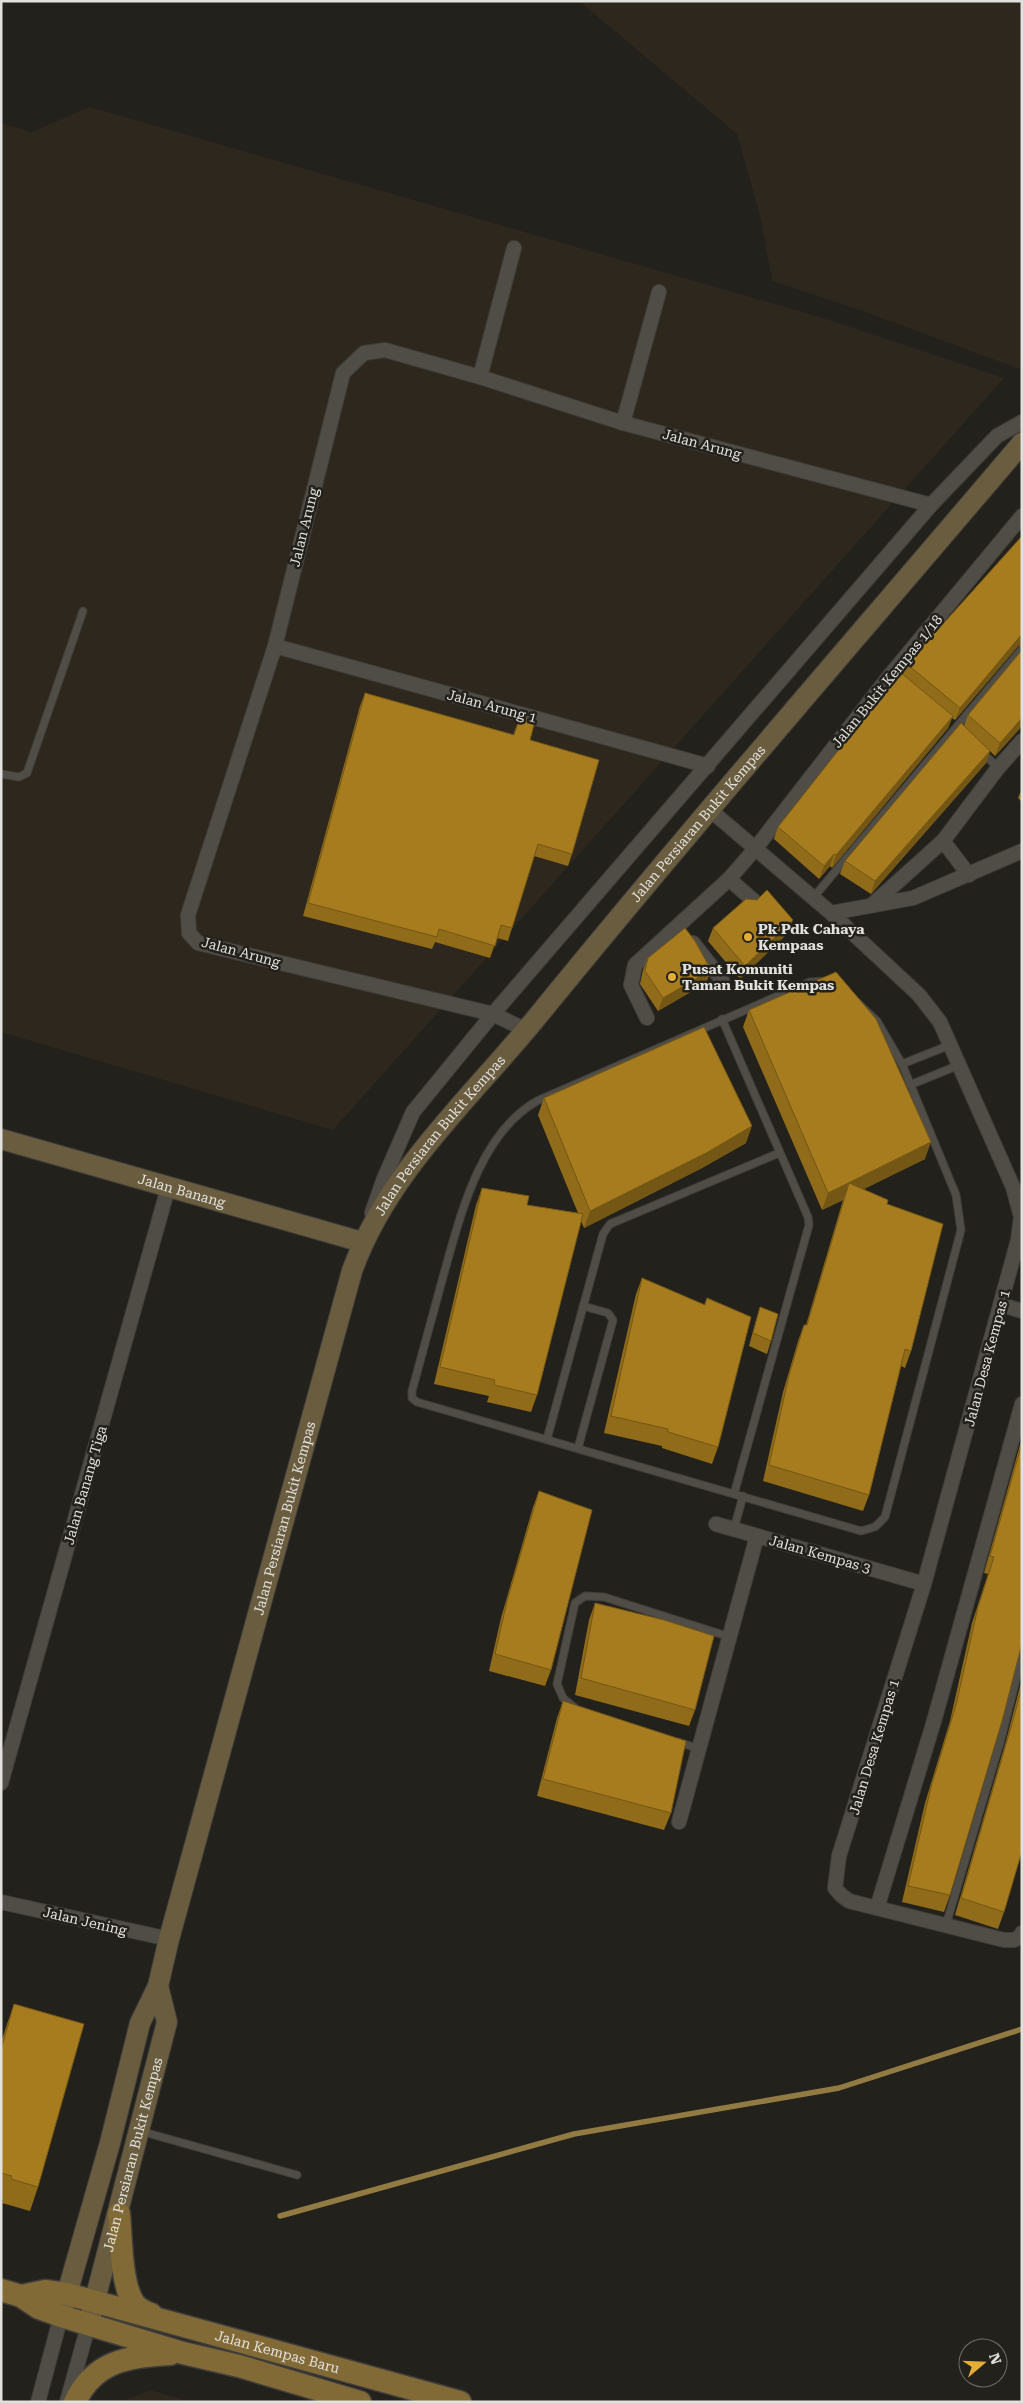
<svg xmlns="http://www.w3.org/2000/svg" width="1023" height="2403" viewBox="0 0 1023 2403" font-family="'Roboto Serif',serif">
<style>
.built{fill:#2d271d}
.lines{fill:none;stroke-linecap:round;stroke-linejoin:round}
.stream{stroke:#917b42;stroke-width:5.5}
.lane-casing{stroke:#403e3a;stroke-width:9}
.street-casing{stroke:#403e3a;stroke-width:16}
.secondary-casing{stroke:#403e3a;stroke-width:22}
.primary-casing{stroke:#403e3a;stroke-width:25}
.lane{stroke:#504d47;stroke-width:7}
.street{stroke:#504d47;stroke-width:14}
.secondary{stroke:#695c3f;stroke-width:20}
.primary{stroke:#826a37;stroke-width:22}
.wall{fill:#8f6b1a}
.shaded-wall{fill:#745715}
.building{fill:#a67c1e;stroke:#745715}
.poi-dot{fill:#e4ad35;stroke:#23211c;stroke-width:2}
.labels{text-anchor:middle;stroke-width:5;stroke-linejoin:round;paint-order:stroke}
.street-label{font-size:14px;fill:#e3e1dd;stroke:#23211c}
.poi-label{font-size:14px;font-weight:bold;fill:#e3e1dd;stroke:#23211c;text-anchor:start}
</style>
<rect width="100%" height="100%" fill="#23211c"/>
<!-- built -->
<g class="built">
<path d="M579,1H1022V370L871,314L772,281L761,219L737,134Z"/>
<path d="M90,107L820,317L1004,378L333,1130L1,1032V123L31,132Z"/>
<path d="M150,2390L188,2401L192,2402H121Z"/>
</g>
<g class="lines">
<!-- stream -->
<path class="stream" d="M280,2216L574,2134L839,2088L1022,2029"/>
<!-- lane casing -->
<g class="lane-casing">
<g id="lane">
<path d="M982,752L998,768"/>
<path d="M1,774L19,777L27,773L83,611"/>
<path d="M813,898L1022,649"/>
<path d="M827,981L843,989L877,1021L902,1064L956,1195L961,1230L885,1517L875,1527L861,1531L417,1402L412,1398V1391C422,1353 433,1315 443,1277C460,1217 479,1134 537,1101L810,982Z"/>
<path d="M722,1019L808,1217L809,1225L734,1494"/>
<path d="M902,1064L950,1045"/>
<path d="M910,1085L959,1065"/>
<path d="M547,1439L603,1234L610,1224L779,1153"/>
<path d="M578,1448L613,1320L608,1313L583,1306"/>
<path d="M734,1529L743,1496"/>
<path d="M575,1708L563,1698L557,1684L575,1603L585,1596L604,1597L730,1637"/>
<path d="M678,1742L700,1749"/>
<path d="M946,1925L1001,1739L1022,1656"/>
<path d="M140,2131L297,2175"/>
</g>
</g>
<!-- street casing -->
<g class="street-casing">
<g id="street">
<path d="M480,377L514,248"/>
<path d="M623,423L659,292"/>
<path d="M275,646L708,766"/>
<path d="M709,809L831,913L919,995L940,1022L1013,1187L1021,1217L1018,1240L924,1584L839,1856L835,1888L841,1895L849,1901L1004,1940H1014L1021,1936L1022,1933"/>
<path d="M943,841L969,875"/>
<path d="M754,901L729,879L755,849L891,674L1022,516"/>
<path d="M873,904L943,841L998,768L1022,741"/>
<path d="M831,913L913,898L1022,851"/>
<path d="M693,943L722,980"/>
<path d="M647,1018L631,985L635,965L729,879"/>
<path d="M526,1030L493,1014L198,943L189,933L188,915L275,646L343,373L364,353L385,350L480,377L623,423L931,505"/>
<path d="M372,1213L383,1181L413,1112L493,1014L931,505L997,436L1022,422"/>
<path d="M1002,1305L1022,1311"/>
<path d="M716,1524L924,1584"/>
<path d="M1,1783L168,1188"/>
<path d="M679,1822L757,1536"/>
<path d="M1,1902L169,1939"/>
<path d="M877,1908L934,1721L1022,1404"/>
<path d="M38,2402L61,2316"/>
<path d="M67,2402L89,2323"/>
</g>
</g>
<!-- secondary casing -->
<g class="secondary-casing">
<g id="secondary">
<path id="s1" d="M1,1139L362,1242"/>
<path id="s2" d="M63,2308L110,2143L140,2023L158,1986L169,1939L352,1271C388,1171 470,1099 537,1017C695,823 860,634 1022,443"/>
<path id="s3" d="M89,2323L167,2022L158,1986"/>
</g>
</g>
<!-- primary casing -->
<g class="primary-casing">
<g id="primary">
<path d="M119,2214C121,2237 121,2280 132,2300C135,2307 144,2312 151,2314"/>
<path d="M1,2290L21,2296L39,2308L61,2316L183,2353L239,2366L360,2402"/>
<path id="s4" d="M21,2296L45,2291L67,2294L460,2402"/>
<path d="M75,2402C94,2361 129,2356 170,2354"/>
</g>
</g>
<!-- lane -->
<use href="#lane" class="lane"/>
<!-- street -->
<use href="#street" class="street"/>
<!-- secondary -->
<use href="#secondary" class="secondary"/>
<!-- primary -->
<use href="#primary" class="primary"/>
</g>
<!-- wall -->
<g class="wall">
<path d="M1018,646L955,720L952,718L948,728L832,868L830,866L819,879L774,839L778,827L903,674L907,664Z"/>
<path d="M365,693L513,735L520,717L530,740L572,854L568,866L534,856L512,928L508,941L497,938L490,958L435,942L432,949L303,916L360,706Z"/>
<path d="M968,715L1022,726L995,756L990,751L986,763L871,894L840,874L845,861L964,726Z"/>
<path d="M1022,789V802L1018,798Z"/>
<path d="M713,928L788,933L740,979L708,941Z"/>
<path d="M648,958L711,970L706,983L658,1011L640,984L643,970Z"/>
<path d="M749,1010L925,1159L863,1189L887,1204L911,1351L905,1368L901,1366L869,1495L863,1511L763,1481L783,1392L798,1341L804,1325H806L843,1200L822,1210L743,1027Z"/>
<path d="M544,1098L746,1143L702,1168L584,1228L581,1221L537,1395L531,1412L487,1402L489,1396L434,1384L476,1205L482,1188L527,1205L578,1213L538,1115Z"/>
<path d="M642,1278L704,1305L707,1298L718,1447L712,1464L662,1448V1446L604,1433L636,1294Z"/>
<path d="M760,1307L771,1341L767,1354L749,1346L756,1320Z"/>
<path d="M1022,1438V1652L1019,1654L950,1895L944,1912L902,1902L925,1803L950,1721L972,1623L988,1574L984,1573Z"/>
<path d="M539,1491L551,1670L545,1686L489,1671L501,1618L533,1507Z"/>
<path d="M595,1603L695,1710L689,1726L575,1695L589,1620Z"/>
<path d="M1022,1679V1851L1004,1912L998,1929L955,1915L1006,1741Z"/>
<path d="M563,1701L671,1813L664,1830L537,1796L557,1718Z"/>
<path d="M14,2004L38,2187L30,2211L2,2203L3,2200L1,2199V2043L6,2027Z"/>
</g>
<!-- shaded-wall -->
<g class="shaded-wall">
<path d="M1022,634V645L1018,646L955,720L960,708Z"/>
<path d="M953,716L948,728L832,868L836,855Z"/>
<path d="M1022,718V726L995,756L1000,743Z"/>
<path d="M990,751L986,763L871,894L875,881Z"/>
<path d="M834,854L830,866L819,879L824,866Z"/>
<path d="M793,920L788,933L740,979L745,966Z"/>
<path d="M711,970L706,983L658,1011L663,998Z"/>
<path d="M752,1126L746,1143L702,1168L584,1228L590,1211Z"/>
<path d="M931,1142L925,1159L844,1199L849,1183Z"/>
<path d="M849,1183L843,1200L822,1210L828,1193Z"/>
<path d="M1022,1641V1652L1017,1655Z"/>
</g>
<!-- building -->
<g class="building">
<path d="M1022,536V634L960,708L907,664Z"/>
<path d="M1022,650V718L1000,743L968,715Z"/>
<path d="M900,672L953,716L836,855L834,854L824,866L778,827Z"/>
<path d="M365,693L514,735L520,717L535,721L530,740L599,760L572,854L538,844L512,928L501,925L495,946L439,929L437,937L308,903Z"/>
<path d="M961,723L990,751L875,881L845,861Z"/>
<path d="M767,890L793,920L745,966L713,928L746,899L757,900Z"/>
<path d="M685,928L695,941L711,970L663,998L645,971L648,958Z"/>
<path d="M836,972L876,1019L931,1142L828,1193L749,1010Z"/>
<path d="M704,1027L752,1126L708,1152L590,1211L544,1098Z"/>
<path d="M849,1183L888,1200L887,1204L943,1224L911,1351L905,1349L869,1495L769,1465L789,1375L804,1325H807Z"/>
<path d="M482,1188L529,1196L527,1205L583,1214L537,1395L494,1385L495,1380L440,1367Z"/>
<path d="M642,1278L705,1305L707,1298L751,1317L718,1447L668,1432V1429L611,1416Z"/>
<path d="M760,1307L778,1314L771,1341L753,1333Z"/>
<path d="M1022,1443V1643L1002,1721L950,1895L908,1886L931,1787L956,1705L978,1607L994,1557L990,1556Z"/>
<path d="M539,1491L592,1510L551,1670L495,1654L507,1601Z"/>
<path d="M595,1603L664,1620L714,1636L695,1710L581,1678Z"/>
<path d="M1022,1686V1851L1004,1912L961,1898L1012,1724Z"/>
<path d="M563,1701L686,1741L671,1813L543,1779Z"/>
<path d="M14,2004L84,2024L38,2187L11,2179L12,2176L1,2173V2050Z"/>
</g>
<!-- markers -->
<g class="poi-dot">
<circle cx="748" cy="937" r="5"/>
<circle cx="672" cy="977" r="5"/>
</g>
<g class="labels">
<!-- street labels -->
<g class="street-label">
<text transform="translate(702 444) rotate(15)" y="5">Jalan Arung</text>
<text transform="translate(304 527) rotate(-76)" y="5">Jalan Arung</text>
<text transform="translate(887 681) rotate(-51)" y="5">Jalan Bukit Kempas 1/18</text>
<text transform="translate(492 706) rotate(15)" y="5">Jalan Arung 1</text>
<text dy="5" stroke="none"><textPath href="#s2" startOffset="1645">Jalan Persiaran Bukit Kempas</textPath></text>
<text transform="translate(241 952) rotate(15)" y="5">Jalan Arung</text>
<text dy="5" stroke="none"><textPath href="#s2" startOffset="1240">Jalan Persiaran Bukit Kempas</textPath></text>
<text dy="5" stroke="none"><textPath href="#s1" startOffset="188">Jalan Banang</textPath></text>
<text transform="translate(987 1358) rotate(-75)" y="5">Jalan Desa Kempas 1</text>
<text transform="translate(85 1485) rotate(-74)" y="5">Jalan Banang Tiga</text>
<text dy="5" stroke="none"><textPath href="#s2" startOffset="821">Jalan Persiaran Bukit Kempas</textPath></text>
<text transform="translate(820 1554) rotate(16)" y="5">Jalan Kempas 3</text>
<text transform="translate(874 1747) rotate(-73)" y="5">Jalan Desa Kempas 1</text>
<text transform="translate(85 1921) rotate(13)" y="5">Jalan Jening</text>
<text dy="5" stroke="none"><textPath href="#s3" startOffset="174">Jalan Persiaran Bukit Kempas</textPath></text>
<text dy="5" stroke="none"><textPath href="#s4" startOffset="265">Jalan Kempas Baru</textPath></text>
</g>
<!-- poi labels -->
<g class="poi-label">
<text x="758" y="934">Pk Pdk Cahaya<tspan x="758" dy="16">Kempaas</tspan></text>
<text x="682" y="974">Pusat Komuniti<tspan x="682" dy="16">Taman Bukit Kempas</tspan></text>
</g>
</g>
<!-- border -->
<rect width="1023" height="2403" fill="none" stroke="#e3e1dd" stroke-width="5"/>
<!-- north arrow -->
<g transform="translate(983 2363) rotate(71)"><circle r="24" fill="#23211c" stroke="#706e69"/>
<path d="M0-4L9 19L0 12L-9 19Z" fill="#e4ad35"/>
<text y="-8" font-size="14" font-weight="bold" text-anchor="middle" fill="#e3e1dd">N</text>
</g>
</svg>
